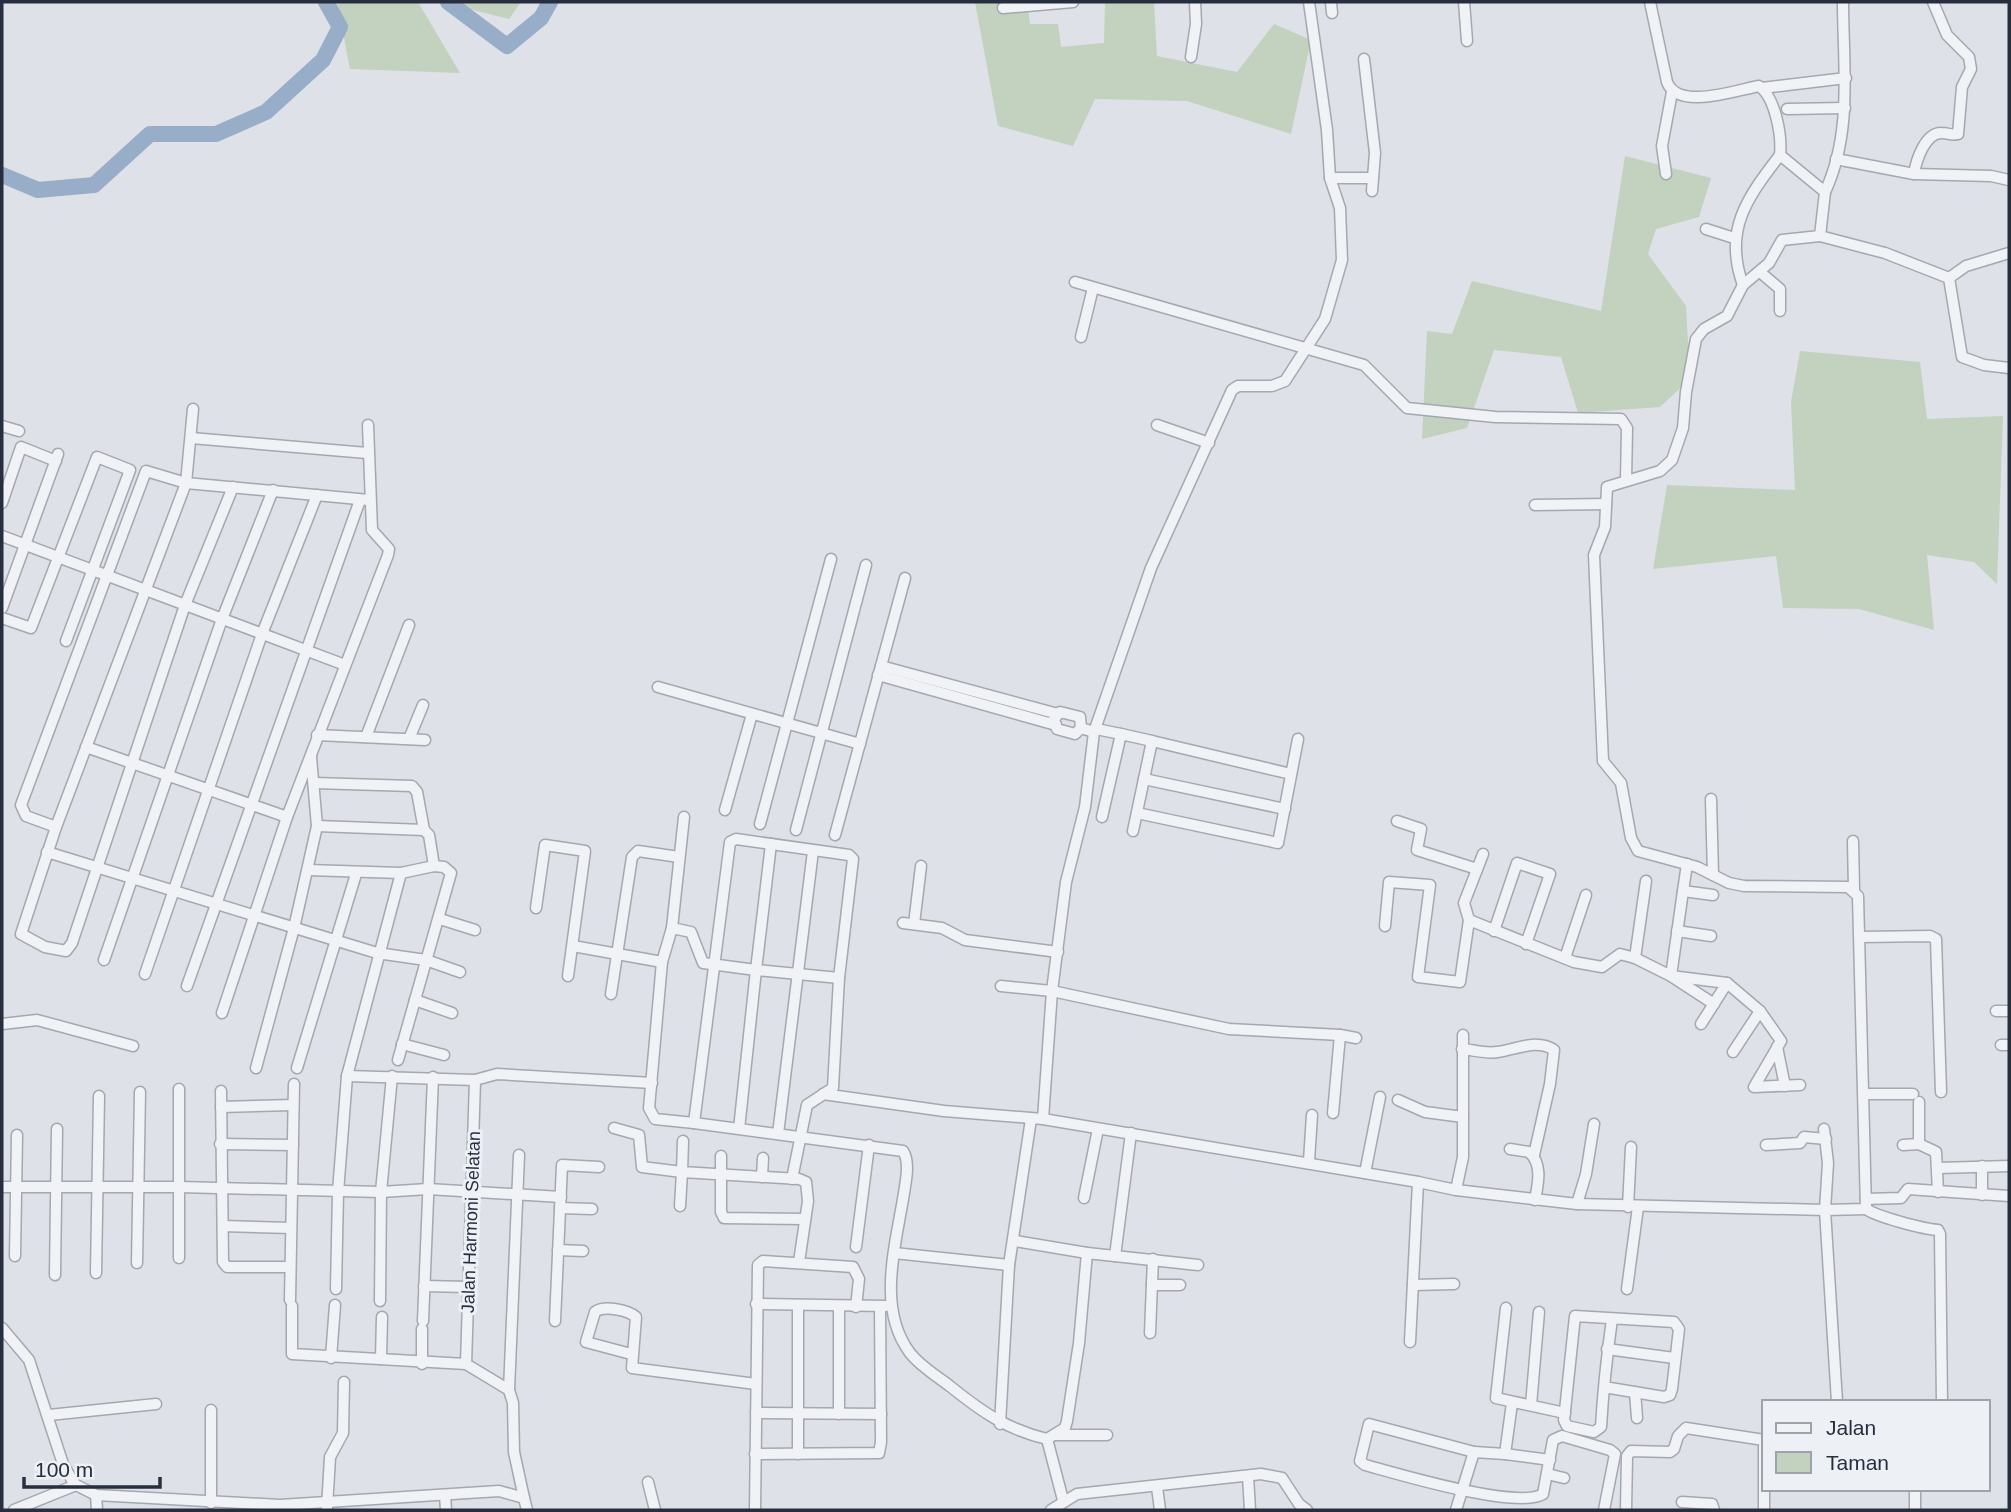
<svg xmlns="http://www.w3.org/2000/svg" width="2011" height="1512" viewBox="0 0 2011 1512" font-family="Helvetica,sans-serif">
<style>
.green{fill:#c3d1bf}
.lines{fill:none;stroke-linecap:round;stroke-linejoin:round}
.river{stroke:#98adc8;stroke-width:16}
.minor-casing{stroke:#a3a8b1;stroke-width:13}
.minor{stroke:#f0f2f6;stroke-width:10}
.labels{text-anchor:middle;stroke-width:6;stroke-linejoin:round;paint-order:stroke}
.street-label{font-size:18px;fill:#272e3e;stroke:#edf0f5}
</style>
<rect width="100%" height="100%" fill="#dee1e7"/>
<!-- green -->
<g class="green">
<path d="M337,2H418L460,73L350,69Z"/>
<path d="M458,2H521L509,19L465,8Z"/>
<path d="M975,2H1027L1030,24H1058L1061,47L1104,43L1105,2H1154L1157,56L1237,72L1274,24L1311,40L1291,134L1187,101L1095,99L1073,146L998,126Z"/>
<path d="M1625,156L1711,178L1699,217L1656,229L1648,254L1686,306L1690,379L1660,407L1578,413L1561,357L1494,350L1467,428L1422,439L1427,331L1452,334L1472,281L1601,311Z"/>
<path d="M1800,351L1920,362L1927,419L2003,416L1997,584L1974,562L1927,555L1934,630L1859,609L1783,608L1776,556L1653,569L1667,485L1795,490L1791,402Z"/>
</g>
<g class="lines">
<!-- river -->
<g class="river">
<path d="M448,2L507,46L541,18L550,2"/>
<path d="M2,175L38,190L94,185L150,134H216L266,112L323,60L340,27L326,2"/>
</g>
<!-- minor casing -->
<g class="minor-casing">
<g id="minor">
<path d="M1331,2L1332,13"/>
<path d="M1464,2L1467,41"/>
<path d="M1650,2L1667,82C1678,111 1736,90 1759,86C1775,97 1782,135 1780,155L1825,192L1820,236L1885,253L1949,278L1962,357L1984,365L2009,368"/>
<path d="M1003,8L1073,2"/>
<path d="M1191,57L1196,24L1195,2"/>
<path d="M1364,59L1375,153L1372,191"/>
<path d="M1762,88L1846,78"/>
<path d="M1787,109L1845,108"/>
<path d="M1836,159L1914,174L1991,176L2009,180"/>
<path d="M1666,174L1662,146L1672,92"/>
<path d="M1914,174C1916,161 1925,132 1942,133C1949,133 1951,136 1958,134L1962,87L1971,69L1969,57L1947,35L1933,2"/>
<path d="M1330,178H1373"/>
<path d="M1825,192C1853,132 1843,65 1843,2"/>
<path d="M1706,229L1734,238"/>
<path d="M1820,236L1782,240L1769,263L1743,285L1727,316L1704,329L1696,339L1686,392L1683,428L1672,460L1660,471L1607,487L1605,527L1594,555L1603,761L1621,783L1631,838L1638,851L1697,867L1729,883L1744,886L1848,887L1858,896L1866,1209L1825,1210L1837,1402"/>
<path d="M1760,272L1780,289V311"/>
<path d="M1949,278L1966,266L2009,253"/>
<path d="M1075,282L1364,365L1407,408L1495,417L1621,419L1627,428L1626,481"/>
<path d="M1743,285C1723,230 1747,198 1780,155"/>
<path d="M1081,337L1093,288"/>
<path d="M193,409L186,483L56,827L21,934L45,947L66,951L72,943L185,605L233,487"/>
<path d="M1157,425L1209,443"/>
<path d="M2,426L19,431"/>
<path d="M191,438L367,453"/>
<path d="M2,503L21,447L56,461"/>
<path d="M1535,505L1606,504"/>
<path d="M2,536L345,665"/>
<path d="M2,608L58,454"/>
<path d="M2,618L31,628L97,457L130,470L66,641"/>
<path d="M881,666L1058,714"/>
<path d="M878,675L1056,725"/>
<path d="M658,687L860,744"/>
<path d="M1081,728L1080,717L1060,712L1054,719L1057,729L1075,734L1081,728L1094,732"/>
<path d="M1096,729L1121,734L1102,817"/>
<path d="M1121,734L1152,741L1133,831"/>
<path d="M317,735L425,740"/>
<path d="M366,737L409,625"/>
<path d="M409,739L423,705"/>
<path d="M1152,741L1291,774"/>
<path d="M86,747L287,817"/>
<path d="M1144,779L1285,809"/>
<path d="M314,783L412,786L417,792L424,830L317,826"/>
<path d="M1711,799L1713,875"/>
<path d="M725,810L752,714"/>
<path d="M1137,813L1278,843L1298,739"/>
<path d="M684,817L672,928L662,962L649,1108L655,1119L694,1123"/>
<path d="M1397,821L1421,829L1417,850L1477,869"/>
<path d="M760,824L831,559"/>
<path d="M56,827L26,816L21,805L146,471L186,483L369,500"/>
<path d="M424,830L429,835L434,866"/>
<path d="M796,830L866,565"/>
<path d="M835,835L905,578"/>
<path d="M1853,841L1854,889"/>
<path d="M47,852L377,953L426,960L460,972"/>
<path d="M1483,854L1464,903L1469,920L1574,962L1602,967L1620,954L1635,958"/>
<path d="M1687,864L1683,891L1713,895"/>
<path d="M308,870L401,873L434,866L444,867L451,873L398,1060"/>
<path d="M1646,881L1635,958L1671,976L1714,1004"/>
<path d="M1683,891L1671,976L1727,983L1701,1024"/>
<path d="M536,908L545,845L585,851L568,976"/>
<path d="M440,919L475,930"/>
<path d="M903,923L942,928L965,940L1058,952"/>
<path d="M914,924L921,866"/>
<path d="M1385,926L1389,882L1430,885L1418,977L1460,982L1469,920"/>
<path d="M672,928L691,932L703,963L756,970L771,844"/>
<path d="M1494,931L1517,863L1550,874L1526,944"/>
<path d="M1677,931L1711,936"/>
<path d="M1861,937L1930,936L1936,939L1941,1092"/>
<path d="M573,946L662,962"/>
<path d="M1565,958L1586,895"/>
<path d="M104,960L222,619L273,490"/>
<path d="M145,974L262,634L317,495"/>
<path d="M1727,983L1760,1011L1733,1052"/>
<path d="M187,986L360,500"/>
<path d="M1001,986L1052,991L1229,1029L1340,1035L1333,1113"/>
<path d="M611,994L632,857L638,851L679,857"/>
<path d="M415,1000L452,1013"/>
<path d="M1760,1011L1781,1041L1754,1087L1800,1085"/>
<path d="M1996,1011H2009"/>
<path d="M222,1013L287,817L388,555L389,549L372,530L368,425"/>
<path d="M2,1024L37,1020L133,1046"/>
<path d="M1340,1035L1356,1038"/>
<path d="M402,1044L444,1055"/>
<path d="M2001,1045H2009"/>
<path d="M1777,1047L1785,1086"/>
<path d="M1462,1049C1474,1050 1486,1054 1497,1052C1516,1050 1536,1038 1554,1050L1550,1084L1534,1155"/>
<path d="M256,1068L294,928L317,826L311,757"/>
<path d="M297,1068L356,874"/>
<path d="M347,1076L475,1080L497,1074L652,1083"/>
<path d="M221,1091L223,1262L227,1267H290"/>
<path d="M823,1094L944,1111L1043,1119L1418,1182L1410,1342"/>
<path d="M1864,1094H1913"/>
<path d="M1398,1100L1425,1112L1463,1117"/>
<path d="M221,1107L293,1105"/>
<path d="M1043,1119L1052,991L1066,882L1085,807L1094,732L1151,568L1232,390L1238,386H1272L1285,381L1325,319L1342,260L1340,208L1330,178L1327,130L1309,2"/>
<path d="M614,1128L639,1135L642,1167L682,1172L680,1206"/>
<path d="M739,1129L756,970L839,978L853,859L849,855L736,839L730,842L694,1123L903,1151C910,1162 906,1180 904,1193C896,1244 876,1308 910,1353C921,1367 937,1376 951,1387C982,1412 1008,1430 1047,1439L1063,1500"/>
<path d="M778,1134L813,851"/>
<path d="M683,1141L682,1172L799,1179L806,1182L808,1201L799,1262"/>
<path d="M220,1144L293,1145"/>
<path d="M1919,1144V1102"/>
<path d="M1766,1145L1800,1143L1804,1137L1826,1139"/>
<path d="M1903,1145L1919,1144L1936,1152L1938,1192"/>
<path d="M1510,1149L1529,1152C1543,1164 1538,1184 1535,1200"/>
<path d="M519,1155L509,1390L513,1403L514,1452L524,1498"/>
<path d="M721,1156V1212L724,1218L805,1219"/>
<path d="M1309,1161L1312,1115"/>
<path d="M1938,1168L2009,1166"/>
<path d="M1365,1173L1380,1097"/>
<path d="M762,1177L763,1158"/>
<path d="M792,1179L807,1105L833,1088L839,978"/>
<path d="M1418,1182L1456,1190L1577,1204L1825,1210L1828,1163L1824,1129"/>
<path d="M2,1187H179L381,1192L428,1189L561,1197"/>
<path d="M1456,1190L1463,1157V1035"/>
<path d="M1982,1195V1166"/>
<path d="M1084,1198L1098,1129"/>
<path d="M1866,1199L1901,1198L1908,1189L2009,1196"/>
<path d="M1577,1204L1586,1174L1594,1124"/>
<path d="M1628,1207L1631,1147"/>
<path d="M560,1208L592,1209"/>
<path d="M1866,1209C1878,1217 1923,1229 1938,1230L1940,1234L1942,1402"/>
<path d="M223,1226L291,1228"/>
<path d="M1015,1241L1087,1253"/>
<path d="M856,1247L869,1145"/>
<path d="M558,1250L583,1251"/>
<path d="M894,1253L1009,1265"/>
<path d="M15,1256L17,1135"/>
<path d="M1115,1256L1131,1133"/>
<path d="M179,1258V1089"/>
<path d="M137,1263L140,1092"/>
<path d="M96,1273L99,1096"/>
<path d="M55,1275L57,1129"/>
<path d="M1152,1285H1180"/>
<path d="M1413,1285L1454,1284"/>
<path d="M424,1286L468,1287"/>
<path d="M336,1289L338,1192L347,1076L401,873"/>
<path d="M1627,1289L1638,1207"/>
<path d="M290,1300L294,1084"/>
<path d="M380,1301L381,1192L392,1076"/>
<path d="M756,1304L886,1306"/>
<path d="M292,1306V1354L466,1364L509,1390"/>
<path d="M839,1306V1414"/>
<path d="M1506,1308L1496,1398L1565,1413"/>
<path d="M423,1321L433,1077"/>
<path d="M555,1321L562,1165L599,1167"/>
<path d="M2,1328L29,1360L63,1464L72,1480L76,1485L96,1495L280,1505L499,1491L524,1498L527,1510"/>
<path d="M1150,1333L1153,1259"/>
<path d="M1607,1349L1674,1358"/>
<path d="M631,1354L586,1342L595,1312C604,1305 628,1310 636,1317L632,1368L756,1384"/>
<path d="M331,1358L335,1305"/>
<path d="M381,1359L382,1317"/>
<path d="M422,1364V1329"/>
<path d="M466,1364L475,1080"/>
<path d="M1604,1387L1664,1397L1670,1395L1672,1389L1679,1329L1674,1322L1575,1316L1564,1420L1567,1426L1594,1432L1601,1427C1603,1391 1607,1355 1612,1319"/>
<path d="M1635,1392L1637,1418"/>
<path d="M1531,1405L1539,1312"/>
<path d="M756,1413L881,1414"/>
<path d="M49,1415L156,1404"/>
<path d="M1000,1424L1009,1265L1031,1119"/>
<path d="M1054,1435H1107"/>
<path d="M1047,1439L1065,1428L1067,1421L1079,1343L1087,1253L1198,1265"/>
<path d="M1474,1452L1369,1424L1360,1461L1365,1465C1398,1474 1517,1510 1543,1494L1553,1440L1562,1436L1610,1450L1615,1454L1604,1510"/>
<path d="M755,1454L879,1453L881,1442L880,1308"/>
<path d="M798,1454V1305"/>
<path d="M1505,1454L1550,1460"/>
<path d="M1547,1474L1564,1478"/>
<path d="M1248,1476L1250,1510"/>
<path d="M648,1482L655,1510"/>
<path d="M1157,1487L1160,1510"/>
<path d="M96,1495L97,1510"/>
<path d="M445,1495L446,1510"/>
<path d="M1682,1502L1712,1504L1714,1510"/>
<path d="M211,1503V1410"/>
<path d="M327,1508L330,1457L343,1433L344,1382"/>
<path d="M14,1510L76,1485"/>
<path d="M755,1510L758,1265L763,1261L853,1267L859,1279L856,1307"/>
<path d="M1051,1510L1077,1494L1261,1474L1282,1478L1299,1504L1307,1510"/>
<path d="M1456,1510L1474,1452L1505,1454L1512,1403"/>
<path d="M1626,1510L1627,1456L1631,1451L1670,1452L1674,1449L1678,1436L1686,1428L1764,1440"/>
<path d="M1764,1510V1446"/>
<path d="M1915,1510V1489"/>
</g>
</g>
<!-- minor -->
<use href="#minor" class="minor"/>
</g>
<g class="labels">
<!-- street labels -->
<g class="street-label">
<text transform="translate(471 1222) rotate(-88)" y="6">Jalan Harmoni Selatan</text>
</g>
</g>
<!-- border -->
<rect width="2011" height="1512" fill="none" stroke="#272e3e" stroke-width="7"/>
<!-- legend -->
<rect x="1762" y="1400" width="228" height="91" fill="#edf0f5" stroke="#9ea2ac" stroke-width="2"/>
<rect x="1776" y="1423" width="35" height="10" fill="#f0f2f6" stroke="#9ea2ac" stroke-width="2"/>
<text x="1826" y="1435" font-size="21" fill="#272e3e">Jalan</text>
<rect x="1776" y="1452" width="35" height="21" fill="#c3d1bf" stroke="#9ea2ac" stroke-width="2"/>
<text x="1826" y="1470" font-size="21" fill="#272e3e">Taman</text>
<!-- scale -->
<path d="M24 1477v10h136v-10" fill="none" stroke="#272e3e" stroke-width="3.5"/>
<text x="35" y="1477" font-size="21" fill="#272e3e" stroke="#edf0f5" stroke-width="5" paint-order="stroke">100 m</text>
</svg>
